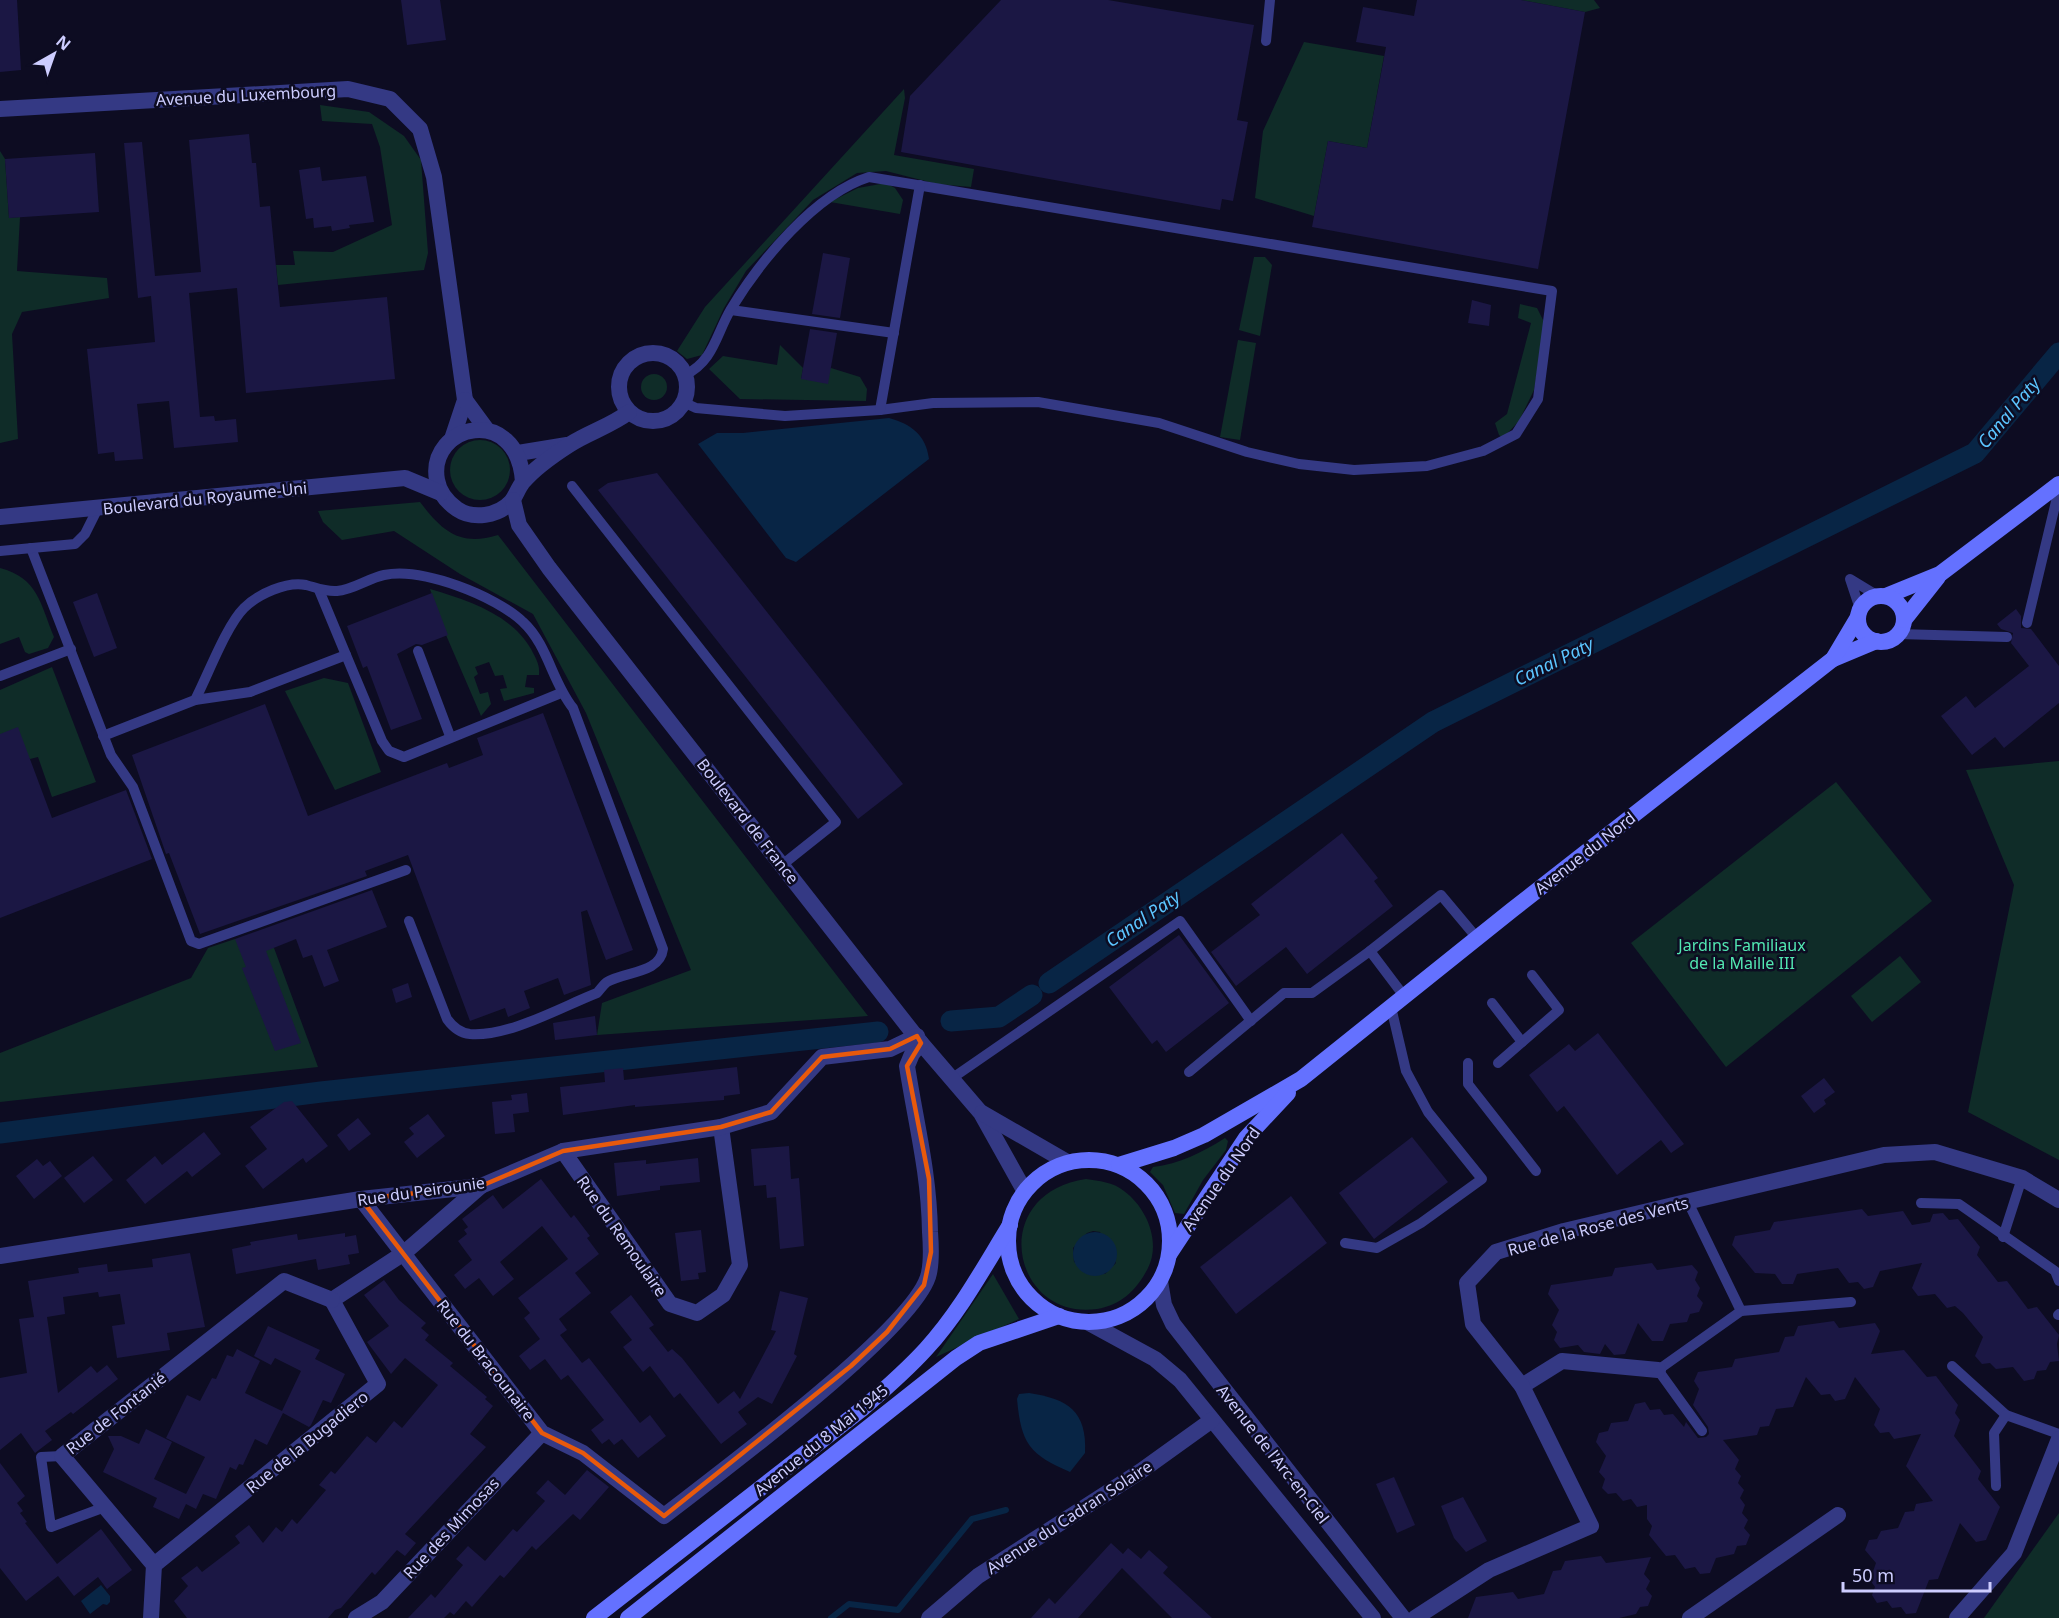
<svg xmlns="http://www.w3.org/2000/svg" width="2059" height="1618" viewBox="0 0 2059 1618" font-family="'Noto Sans',sans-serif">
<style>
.green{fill:#0f2c28;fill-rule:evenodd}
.water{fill:#082545}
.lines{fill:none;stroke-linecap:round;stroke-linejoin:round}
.stream{stroke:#082545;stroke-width:6}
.canal{stroke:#082545;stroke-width:21}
.building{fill:#1b1744}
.service{stroke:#343984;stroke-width:10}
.pedestrian{stroke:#343984;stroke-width:16}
.minor{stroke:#343984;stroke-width:16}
.secondary{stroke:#6471ff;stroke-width:16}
.marked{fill:none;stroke:#e8590c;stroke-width:4.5;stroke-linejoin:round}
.labels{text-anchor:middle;stroke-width:5;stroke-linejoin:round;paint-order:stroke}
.street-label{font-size:16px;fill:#cdcdff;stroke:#0d0c22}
.park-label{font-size:16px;fill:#52e6b1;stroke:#0d0c22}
.water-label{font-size:18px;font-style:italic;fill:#5bc5ff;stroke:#0d0c22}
</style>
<rect width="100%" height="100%" fill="#0d0c22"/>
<!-- green -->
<g class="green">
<path d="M1521,0H1594L1600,8L1585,12Z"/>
<path d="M1304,42L1384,56L1367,148L1328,141L1314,216L1255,198L1263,131Z"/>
<path d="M904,89L905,98L894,155L974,169L971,187L937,184L886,171L857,173L813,200L746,271L724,308L702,355L687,359L677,351L705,307Z"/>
<path d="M320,105L369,112L404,136L421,160L428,253L424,270L278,285L276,265H295L293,251L333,252L392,225L380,147L372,124L322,121Z"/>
<path d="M0,151L5,159L9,218L20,217L17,271L107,278L109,298L22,312L12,334L18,439L0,443Z"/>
<path d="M886,183L895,188L903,200L900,214L830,202L858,188Z"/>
<path d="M1254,257H1265L1272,265L1260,336L1239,330Z"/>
<path d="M1520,304L1537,308L1545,324L1534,390L1519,421L1503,438L1499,435L1495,423L1507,414L1531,323L1518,318Z"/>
<path d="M1238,340L1256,343L1240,440L1220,437Z"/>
<path d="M780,345L803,368L801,379L831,368L860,377L867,389L866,401L740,399L709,369L723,356L777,365Z"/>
<circle cx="654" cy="387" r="13"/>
<circle cx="480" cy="470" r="30"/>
<path d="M420,502C442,531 460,547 498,535L868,1016L597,1035L602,1003L691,970L586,713L533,614L460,574L394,531L342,540L323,522L318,511Z"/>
<path d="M0,568C38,578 40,603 54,637L48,648L29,654L25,652L19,637L0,644Z"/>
<path d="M430,589C467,600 511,614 531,649C536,659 540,664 539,675H527L525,687L534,688V693L504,701L500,689L507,688L503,675L495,676L489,662L475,667L478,674L474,677L480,694L488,692L491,704L481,716L446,635Z"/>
<path d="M52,667L96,782L52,797L38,757L30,759L0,734V690Z"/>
<path d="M324,678L348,683L381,772L335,790L285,691Z"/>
<path d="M2059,761V1160L1968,1112L2014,885L1966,770Z"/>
<path d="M1836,782L1932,901L1726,1067L1631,943Z"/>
<path d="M235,939L274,948L318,1067L0,1102V1053L191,978L208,948Z"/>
<path d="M1900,956L1921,982L1872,1022L1851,996Z"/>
<path d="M1225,1138L1228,1141L1226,1150L1203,1180L1184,1214L1175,1213L1163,1185L1150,1172L1153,1167C1179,1164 1203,1152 1225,1138Z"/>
<path d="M1086,1179C1099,1181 1113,1182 1124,1191C1147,1208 1161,1242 1148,1268C1137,1290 1121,1305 1097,1309C1012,1321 986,1194 1086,1179ZM1093,1231L1100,1232L1116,1263L1105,1274L1074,1262L1073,1248L1087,1233Z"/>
<path d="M993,1274L1019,1319L936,1357Z"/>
<path d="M2059,1513V1618H1984Z"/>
</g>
<!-- water -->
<g class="water">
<path d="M889,418C911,424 926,435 929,459L796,562L786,558L698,444L717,433H743Z"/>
<circle cx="1095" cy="1254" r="22"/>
<path d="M1029,1393C1068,1399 1087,1411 1085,1453L1070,1472C1030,1455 1021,1444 1017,1399L1019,1394Z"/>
<path d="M101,1585L110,1596V1602L107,1605L103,1604L90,1614L81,1601Z"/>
</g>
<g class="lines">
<!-- stream -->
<path class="stream" d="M831,1618L849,1604L898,1610L972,1519L1006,1510"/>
<!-- canal -->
<g class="canal">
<path d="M1049,983L1433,722L1975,453L2059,353"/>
<path d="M951,1021L999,1017L1032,995"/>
<path d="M0,1133L321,1092L878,1032"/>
</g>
</g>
<!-- building -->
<g class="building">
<path d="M0,0H17L21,70L0,72Z"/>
<path d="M401,0H440L446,40L407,45Z"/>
<path d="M1001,0H1108L1254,25L1237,120L1248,122L1233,201L1222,199L1220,210L901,152L910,96Z"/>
<path d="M1417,0H1521L1585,12L1538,269L1312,227L1328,141L1367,148L1386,47L1356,42L1363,7L1414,16Z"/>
<path d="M249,134L252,163H256L260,207L270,206L280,307L387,297L395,379L246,393L237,288L189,293L200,417L214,416L215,421L236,419L238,442L174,448L169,401L137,404L143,459L115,461L114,452L98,454L87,349L155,342L151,296L138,298L124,143L142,142L155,276L201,272L189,140Z"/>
<path d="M95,153L99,212L9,218L5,159Z"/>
<path d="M320,167L322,181L366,176L374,222L349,225L350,228L332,231L331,226L314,228L313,218L306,219L299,170Z"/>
<path d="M823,253L850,258L840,318L812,314Z"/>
<path d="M1472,300L1491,305L1489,326L1468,323Z"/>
<path d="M810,329L837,333L828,384L801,379Z"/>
<path d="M657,473L903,784L858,819L598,490L608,483Z"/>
<path d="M97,593L117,648L94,657L73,602Z"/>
<path d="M432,593L448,635L422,645L416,644L397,654L422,719L391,730L367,666L363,668L347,626Z"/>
<path d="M2016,609L2021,616V628L2031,629L2059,666V703L2004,748L1995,737L1972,755L1941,716L1966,696L1975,708L2029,666L2011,643L2013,633L2001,629L1997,624Z"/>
<path d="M265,704L308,816L447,763L449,768L483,755L477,738L543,713L633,950L606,960L587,910L581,912L591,985L564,995L558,978L524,991L530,1008L508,1017L505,1008L470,1021L408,855L365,871L367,876L200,934L169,853L166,854L132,755Z"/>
<path d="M18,727L52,818L126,790L152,859L0,918V734Z"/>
<path d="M1342,833L1378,878L1374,881L1393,906L1307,974L1286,947L1236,986L1211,952L1260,915L1251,904Z"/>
<path d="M372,890L387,927L327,950L339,981L324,987L312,955L303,958L296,939L266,951L301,1043L275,1051L242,968L246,967L235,939Z"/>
<path d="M1179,935L1229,1003L1166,1052L1157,1040L1152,1044L1109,987Z"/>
<path d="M408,983L412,997L396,1003L392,989Z"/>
<path d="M595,1016L597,1035L555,1040L553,1023Z"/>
<path d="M1598,1033L1684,1144L1671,1153L1661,1140L1617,1175L1564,1106L1557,1112L1529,1075L1569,1044L1575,1051Z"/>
<path d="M737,1067L740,1094L724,1096V1100L635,1107V1105L563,1115L560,1087L605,1082L604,1070L623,1068L624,1080Z"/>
<path d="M1824,1078L1835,1092L1824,1100L1826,1104L1814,1113L1801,1096Z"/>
<path d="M527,1093L529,1112L513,1114L515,1132L495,1134L492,1102L512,1100L511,1095Z"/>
<path d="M292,1101L328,1146L306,1163L303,1158L263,1189L245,1166L267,1149L250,1127L284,1102Z"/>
<path d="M428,1114L445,1136L417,1158L404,1142L414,1134L409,1128Z"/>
<path d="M358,1118L371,1134L349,1151L337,1135Z"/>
<path d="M204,1132L221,1154L192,1177L187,1171L145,1204L126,1180L155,1156L162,1165Z"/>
<path d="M1412,1137L1448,1182L1374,1239L1339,1193Z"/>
<path d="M789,1146L791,1179L799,1178L804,1246L780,1249L776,1197L767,1198L766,1185L754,1186L751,1149Z"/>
<path d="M93,1156L113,1180L84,1203L64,1178Z"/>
<path d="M698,1158L700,1182L660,1186V1190L617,1196L614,1163L646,1160V1164Z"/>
<path d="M37,1159L43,1166L50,1161L62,1176L34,1199L16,1176Z"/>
<path d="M541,1179L571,1218L574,1215L590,1236L587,1238L599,1254L575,1273L591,1293L559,1319L567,1330L560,1335L582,1363L589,1358L640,1423L650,1415L666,1436L638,1458L622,1439L614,1445L609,1439L602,1444L591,1430L604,1420L568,1375L561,1380L545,1359L530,1370L519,1356L540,1339L524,1318L530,1313L518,1298L568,1259L542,1226L500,1262L514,1279L493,1296L479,1278L465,1289L454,1275L472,1260L458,1241L467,1234L464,1230L468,1227L462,1219L493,1195L503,1209Z"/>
<path d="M1291,1196L1327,1243L1236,1314L1200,1267Z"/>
<path d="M1862,1209L1868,1216L1903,1211L1912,1225L1930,1222L1933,1214L1943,1213L1949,1220L1958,1219L1980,1247L1977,1255L1998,1282L2007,1281L2028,1309L2037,1307L2059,1335L2057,1344L2059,1361L2050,1362L2046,1370L2037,1371L2034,1379L2024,1381L2013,1367L1996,1369L1990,1363L1982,1364L1975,1356L1983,1337L1963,1313L1955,1306L1947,1308L1935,1294L1918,1296L1912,1288L1922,1263L1880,1271L1873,1287L1864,1289L1858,1282L1849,1283L1838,1268L1797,1274L1793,1284H1782L1775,1274L1755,1273L1732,1245L1735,1236L1770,1230L1774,1222Z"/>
<path d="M701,1230L706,1272L698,1273L699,1279L681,1281L675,1233Z"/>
<path d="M345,1233V1237L356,1235L359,1253L348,1255L350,1264L318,1270L316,1259L236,1274L232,1249L251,1245L250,1242L297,1234L298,1240Z"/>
<path d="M190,1253L205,1327L167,1333L170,1350L117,1358L112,1326L125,1324L120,1294L99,1297L98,1292L63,1297L65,1314L47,1317L58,1393L91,1366L97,1373L107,1365L118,1379L73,1414L71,1412L45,1431L52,1440L35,1453L21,1433L0,1450V1378L27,1373L19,1319L34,1317L28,1281L79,1273L78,1268L107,1264L108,1272L153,1267L152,1259Z"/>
<path d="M1652,1263L1657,1270L1692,1265L1698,1272L1695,1280L1700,1288L1697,1296L1703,1303L1699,1312L1690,1314L1687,1322L1670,1324L1663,1341H1652L1638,1323L1625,1354L1614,1355L1605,1344L1600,1354L1584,1352L1578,1345L1560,1348L1554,1340L1557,1332L1552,1325L1559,1310L1548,1294L1551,1285L1612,1276L1615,1268Z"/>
<path d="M384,1280L399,1300L426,1323L421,1328L429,1335L425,1340L453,1363L450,1366L487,1397L485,1399L493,1406L470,1434L486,1447L405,1534L416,1543L405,1556L397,1550L375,1575L372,1572L341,1608L335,1610L328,1618H187L174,1601L188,1586L181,1578L197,1566L202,1572L240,1543L235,1536L249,1525L263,1543L276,1527L282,1532L292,1519L297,1524L326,1490L319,1485L331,1471L335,1474L367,1436L376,1443L394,1421L402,1428L438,1385L405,1358L391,1374L367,1342L389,1326L364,1295Z"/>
<path d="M780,1291L808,1298L794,1354L797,1356L772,1404L758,1397L738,1412L747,1424L721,1444L680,1393L674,1398L650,1366L643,1372L623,1347L632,1340L610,1312L631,1295L654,1325L649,1328L668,1352L672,1349L682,1358L718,1404L734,1391L740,1399L776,1331L771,1330Z"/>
<path d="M1834,1321L1839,1328L1875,1323L1880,1331L1871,1354L1904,1350L1927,1377L1936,1376L1958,1405L1955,1413L1960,1420L1954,1436L1981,1471L1978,1479L2000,1507L1986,1540L1976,1542L1960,1523L1938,1579L1929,1580L1916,1613L1906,1614L1901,1607L1892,1608L1887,1601L1877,1603L1872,1595L1875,1587L1870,1580L1876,1563L1865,1550L1869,1540L1877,1539L1881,1531L1898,1528L1905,1512L1914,1511L1916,1504L1933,1501L1906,1466L1921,1434L1894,1439L1889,1432L1880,1433L1874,1425L1880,1409L1855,1377L1845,1399L1835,1401L1830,1394L1821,1395L1806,1377L1793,1407L1776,1409L1769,1426L1760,1427L1757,1435L1723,1440L1739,1460L1735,1469L1741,1476L1738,1483L1744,1490L1740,1498L1745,1505L1742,1513L1748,1520L1744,1528L1750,1535L1746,1545L1737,1546L1734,1554L1716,1558L1710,1573L1700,1574L1695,1567L1685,1569L1675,1555L1666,1556L1649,1535L1652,1526L1647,1519V1505L1637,1507L1631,1499L1623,1501L1616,1493L1608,1494L1602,1488L1605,1479L1599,1472L1606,1456L1596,1442L1599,1433L1608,1431L1611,1423L1628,1421L1635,1404L1645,1402L1650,1410L1660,1409L1664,1415L1673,1414L1684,1427L1686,1422L1698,1438L1706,1437L1709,1434L1708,1427L1693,1405L1699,1389L1694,1381L1698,1372L1732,1367L1735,1359L1779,1352L1785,1337L1794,1336L1798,1326Z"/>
<path d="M268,1326L320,1350L315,1359L345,1374L331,1403L323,1400L311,1425L309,1427L283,1413L267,1445L255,1439L243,1465L239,1464L236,1470L230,1467L216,1499L203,1494L196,1509L186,1504L179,1519L153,1507L157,1498L103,1472L114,1449L108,1436H121L139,1444L146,1429L172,1442L154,1479L186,1494L205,1457L166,1438L187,1395L200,1401L212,1378L216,1379L227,1355L233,1357L237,1349L260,1361L245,1393L282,1411L301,1371L275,1358L271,1365L254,1356Z"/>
<path d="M0,1463L25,1496L17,1503L23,1511L20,1513L27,1522L25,1523L57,1564L101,1529L132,1570L107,1589L98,1577L74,1596L58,1576L26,1601L0,1568Z"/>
<path d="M587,1470L609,1487L580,1520L573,1514L536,1550L532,1546L504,1578L500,1575L472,1607L466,1601L454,1615L450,1612L444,1618H408L431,1594L435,1598L463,1565L456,1559L468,1546L485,1561L513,1529L517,1532L545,1501L536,1493L548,1480L565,1495Z"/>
<path d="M1394,1477L1415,1525L1397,1533L1376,1484Z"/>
<path d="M1463,1497L1487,1541L1466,1552L1454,1538L1441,1506Z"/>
<path d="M1111,1543L1123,1554L1128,1548L1141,1559L1149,1550L1168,1567L1163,1573L1212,1618H1172L1122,1568L1078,1618H1031L1049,1598L1055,1604Z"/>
<path d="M1601,1556L1606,1563L1651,1557L1644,1574L1650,1581L1646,1589L1652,1596L1648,1606L1640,1607L1636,1614L1619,1618H1468L1476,1597L1513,1592L1518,1599L1544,1594L1553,1571L1561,1570L1565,1561Z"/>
</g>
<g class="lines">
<!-- service -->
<g class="service">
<path d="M1266,41L1270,0"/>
<path d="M731,310L894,333"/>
<path d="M683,402L696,408L785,416L880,410L933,403L1038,402L1159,423L1247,452L1299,464L1354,470L1427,466L1483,451L1516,434L1538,399L1552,291L869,177C815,194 760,261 731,309C716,334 714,361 685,375"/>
<path d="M880,410L920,185"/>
<path d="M572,486L836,822L782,865"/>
<path d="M31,548L111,755L133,787L191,941L199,944L406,870"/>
<path d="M0,551L75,544L85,534L98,508"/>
<path d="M1860,609L1850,579L1878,596"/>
<path d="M2027,623L2059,489"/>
<path d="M1898,634L2007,637"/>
<path d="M418,651L450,736"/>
<path d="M346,655L382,741L389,751L404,757L561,693"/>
<path d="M0,676L71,649"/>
<path d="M195,700L250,692L346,655L319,590"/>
<path d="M103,736L195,700C208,675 226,626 244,608C258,594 287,581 306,585C317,588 326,592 337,591C353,590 369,578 384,575C422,567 496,596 523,622C548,645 552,682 573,708L663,949C660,974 625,971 607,982C603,985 600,990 597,993C561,1007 509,1037 470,1034C460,1033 452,1026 447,1019L409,921"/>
<path d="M1370,951L1441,895L1477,938"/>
<path d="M1492,1003L1522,1042"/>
<path d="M1468,1063V1084L1536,1171"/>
<path d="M1498,1063L1559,1010L1532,975"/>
<path d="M1189,1072L1284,993H1312L1370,951L1404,996"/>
<path d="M951,1079L1180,921L1251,1021"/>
<path d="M1688,1202L1741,1311"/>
<path d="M1921,1203L1959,1204L2055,1271L2059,1281"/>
<path d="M2003,1237L2022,1178"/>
<path d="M1345,1243L1377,1248L1421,1223L1482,1179L1428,1112L1406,1071L1391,1007"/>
<path d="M2058,1315L2059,1314"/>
<path d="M1952,1366L2006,1415L2059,1434"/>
<path d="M1702,1431L1658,1370L1741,1311L1851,1302"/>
<path d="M62,1456L41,1457L51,1527L105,1507"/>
<path d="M1996,1486L1994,1433L2006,1415"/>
</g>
<!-- pedestrian -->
<path class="pedestrian" d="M1690,1618L1838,1515"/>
<!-- minor -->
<g class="minor">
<path d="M0,109L348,89L390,99L420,129L434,177L465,400L452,439"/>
<circle cx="653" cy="387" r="34"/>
<path d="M465,400L487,430"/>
<path d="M518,453L567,445"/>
<path d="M523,482C518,403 427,424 437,480C439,492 447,502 457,509C473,520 498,516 511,502C516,496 518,488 523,482C534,469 555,454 569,445C589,432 611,426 629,412"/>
<path d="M513,500L519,525L549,568L921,1043L981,1113L1024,1190"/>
<path d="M0,517L405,478L441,493"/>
<path d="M982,1113L1067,1162"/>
<path d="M563,1151L670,1304L697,1313L723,1295L740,1265L721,1127"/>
<path d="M361,1199L542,1433L583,1453L664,1516C714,1477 919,1326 929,1273C932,1259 931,1245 930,1232C929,1172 916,1124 907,1066L912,1054L921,1043"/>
<path d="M0,1256L361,1199L481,1186L563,1151L721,1127L771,1112L822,1057L890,1049L917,1036"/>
<path d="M1160,1281L1164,1305L1173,1324L1403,1618"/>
<path d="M1089,1323L1155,1359L1180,1380L1373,1618"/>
<path d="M1522,1386L1562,1361L1658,1370"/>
<path d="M154,1565L378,1384L332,1300L404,1253L481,1186"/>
<path d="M151,1618L154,1565L62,1456L284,1281L332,1300"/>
<path d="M356,1618L382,1602L542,1433"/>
<path d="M929,1618L978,1576L1141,1471L1212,1420"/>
<path d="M1415,1618L1489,1570L1591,1526L1522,1386L1473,1324L1467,1283L1496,1252L1564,1231L1884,1155L1935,1152L2022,1178L2059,1200"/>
<path d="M1957,1618L2014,1553L2059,1439"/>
</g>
<!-- secondary -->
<g class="secondary">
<path d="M1886,596L1940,574L2059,484"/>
<circle cx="1881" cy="619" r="23"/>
<path d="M1904,620L1938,577"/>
<path d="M1833,659L1876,641"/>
<circle cx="1089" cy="1241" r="81"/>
<path d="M1119,1165L1174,1148L1204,1135L1301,1079L1512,910L1833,659L1858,617"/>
<path d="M1170,1253L1246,1138L1288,1093"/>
<path d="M594,1618L862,1409C884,1390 907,1370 926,1349C960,1312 984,1267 1010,1225"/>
<path d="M628,1618L956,1358L979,1343L1059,1316"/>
</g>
</g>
<!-- marked area -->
<path class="marked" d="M917,1036L921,1043L907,1066L929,1179L931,1252L924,1285L887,1332L851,1366L664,1516L583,1453L542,1433L361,1199L481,1186L563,1151L721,1127L771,1112L822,1057L890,1049Z"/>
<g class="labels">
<!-- street labels -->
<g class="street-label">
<text transform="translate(246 95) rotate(-3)" y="6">Avenue du Luxembourg</text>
<text transform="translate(205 498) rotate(-6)" y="6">Boulevard du Royaume-Uni</text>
<text transform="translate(748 821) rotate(52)" y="6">Boulevard de France</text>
<text transform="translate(1585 853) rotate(-38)" y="6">Avenue du Nord</text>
<text transform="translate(1221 1179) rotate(-55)" y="6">Avenue du Nord</text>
<text transform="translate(421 1191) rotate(-8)" y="6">Rue du Peirounie</text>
<text transform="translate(1598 1226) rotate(-15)" y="6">Rue de la Rose des Vents</text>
<text transform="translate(622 1236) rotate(55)" y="6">Rue du Remoulaire</text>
<text transform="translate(486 1360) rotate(52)" y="6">Rue du Bracounaire</text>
<text transform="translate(116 1413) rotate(-38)" y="6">Rue de Fontanié</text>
<text transform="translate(821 1440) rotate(-39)" y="6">Avenue du 8 Mai 1945</text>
<text transform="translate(307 1442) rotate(-39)" y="6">Rue de la Bugadiero</text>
<text transform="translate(1273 1454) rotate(52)" y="6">Avenue de l'Arc-en-Ciel</text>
<text transform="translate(1069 1517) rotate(-33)" y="6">Avenue du Cadran Solaire</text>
<text transform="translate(451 1528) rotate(-47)" y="6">Rue des Mimosas</text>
</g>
<!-- park labels -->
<g class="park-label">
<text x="1742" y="951">Jardins Familiaux<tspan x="1742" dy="18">de la Maille III</tspan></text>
</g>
<!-- water labels -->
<g class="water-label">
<text transform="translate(2009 413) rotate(-50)" y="6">Canal Paty</text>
<text transform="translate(1554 662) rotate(-26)" y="6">Canal Paty</text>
<text transform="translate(1143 919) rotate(-34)" y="6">Canal Paty</text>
</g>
</g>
<!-- north arrow -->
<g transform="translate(54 54) rotate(40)" stroke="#0d0c22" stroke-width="4.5" paint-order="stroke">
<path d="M0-4.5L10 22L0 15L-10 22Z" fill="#cdcdff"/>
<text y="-9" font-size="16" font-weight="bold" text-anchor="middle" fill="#cdcdff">N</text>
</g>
<!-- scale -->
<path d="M1843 1582v9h147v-9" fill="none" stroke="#cdcdff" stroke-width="3"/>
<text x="1852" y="1582" font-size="18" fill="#cdcdff" stroke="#0d0c22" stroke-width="4.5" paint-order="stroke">50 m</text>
</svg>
